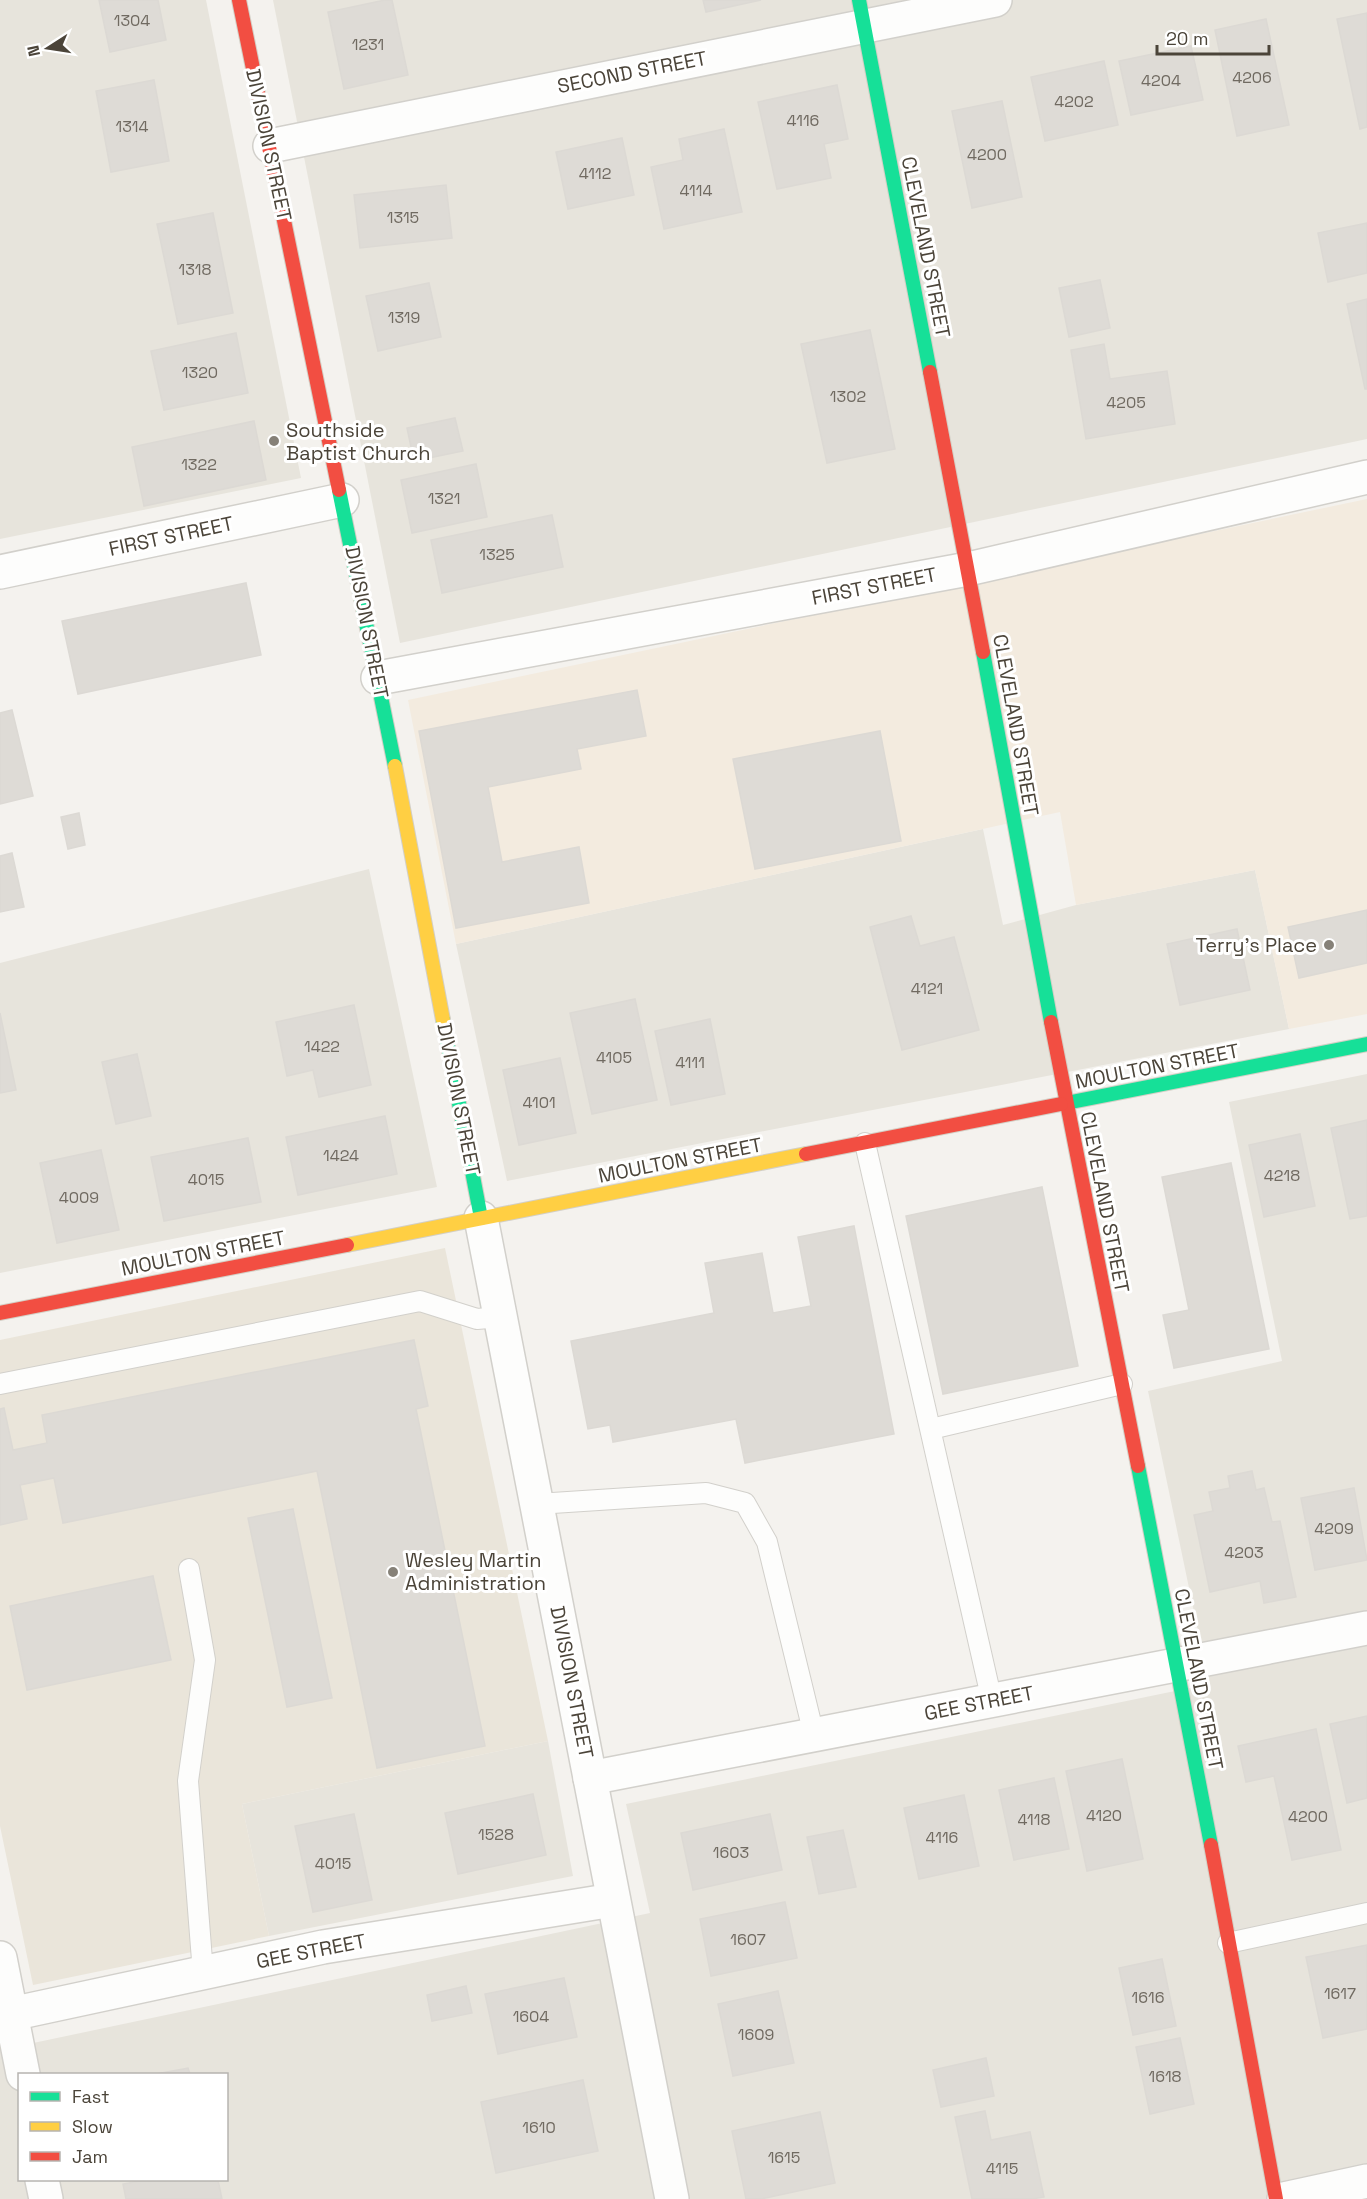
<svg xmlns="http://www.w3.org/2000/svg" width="1367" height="2199" viewBox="0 0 1367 2199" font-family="'Space Grotesk',sans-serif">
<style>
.residential{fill:#e7e4dc;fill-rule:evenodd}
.commercial{fill:#f3ebdf}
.education{fill:#eae5da}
.building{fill:#dedbd6;stroke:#dcd9d4;stroke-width:1.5}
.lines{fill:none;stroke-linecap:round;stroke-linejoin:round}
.lane-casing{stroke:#d2d0cb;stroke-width:22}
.street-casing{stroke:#d2d0cb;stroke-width:36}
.fast-casing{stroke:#d3cfc5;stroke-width:16}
.slow-casing{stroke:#d3cfc5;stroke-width:16}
.jam-casing{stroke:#d3cfc5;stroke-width:16}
.lane{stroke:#fdfdfc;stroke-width:20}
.street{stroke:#fdfdfc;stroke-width:33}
.fast{stroke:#16e098;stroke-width:14}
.slow{stroke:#ffcf43;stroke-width:14}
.jam{stroke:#f24e42;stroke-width:14}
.poi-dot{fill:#868178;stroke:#fff;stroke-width:2}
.labels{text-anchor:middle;stroke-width:6;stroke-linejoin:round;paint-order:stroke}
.number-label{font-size:16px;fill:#706a61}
.street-label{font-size:20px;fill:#4b4439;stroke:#fff}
.poi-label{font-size:20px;fill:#4b4439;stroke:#fff;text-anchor:start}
</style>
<rect width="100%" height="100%" fill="#f4f2ee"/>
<!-- residential -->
<g class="residential">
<path d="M0,0H206L301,478L0,539Z"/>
<path d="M273,0H1367V439L400,643Z"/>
<path d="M983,829L1003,925L1076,905L1255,870L1289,1029L507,1181L456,944Z"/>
<path d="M369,869L437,1187L0,1273V963Z"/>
<path d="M1367,1074V2199H0V2050L650,1913L626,1804L1209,1684L1148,1391L1282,1361L1229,1102ZM20,2074H226V2180H20Z"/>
<path d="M548,1741L573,1876L269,1936L242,1804Z"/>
</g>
<!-- commercial -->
<path class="commercial" d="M1367,499V1014L1289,1029L1255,870L1076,905L1060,812L456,944L408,700Z"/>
<!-- education -->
<path class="education" d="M445,1248L548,1741L242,1804L269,1936L33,1985L0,1826V1340Z"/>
<!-- building -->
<g class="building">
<path d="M99,0H158L166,40L110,52Z"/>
<path d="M385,0H392L408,75L344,89L328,12Z"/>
<path d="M703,0H761L706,12Z"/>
<path d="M1367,13V127L1360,129L1337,19Z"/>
<path d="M1266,19L1289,125L1237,136L1215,30Z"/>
<path d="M1191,46L1203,100L1131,115L1119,61Z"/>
<path d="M1104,61L1118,125L1045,141L1031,77Z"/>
<path d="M154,80L169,161L111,172L96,91Z"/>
<path d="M837,85L848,139L824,144L831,178L777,189L758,102Z"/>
<path d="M1002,101L1022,197L972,208L952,111Z"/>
<path d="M724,129L742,212L664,229L651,167L683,160L679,139Z"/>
<path d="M622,138L634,195L568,209L556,152Z"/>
<path d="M446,185L452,238L360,248L354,195Z"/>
<path d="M213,213L233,313L178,324L157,224Z"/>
<path d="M1367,223V273L1328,282L1318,233Z"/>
<path d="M1100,280L1110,328L1069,337L1059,288Z"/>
<path d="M429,283L441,337L378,351L366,296Z"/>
<path d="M1367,299V389H1365L1347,304Z"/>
<path d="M870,330L895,449L827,463L801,344Z"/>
<path d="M236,333L248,393L164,410L151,351Z"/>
<path d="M1104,344L1110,379L1167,371L1175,424L1086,439L1071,350Z"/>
<path d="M455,418L463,451L414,461L407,428Z"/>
<path d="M254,421L266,480L144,506L132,447Z"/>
<path d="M476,464L487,517L412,533L401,480Z"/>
<path d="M552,515L563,567L442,593L431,540Z"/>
<path d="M246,583L261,655L78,694L62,621Z"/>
<path d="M637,690L646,736L577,749L581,769L488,787L502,862L579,847L589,903L456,928L419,731Z"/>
<path d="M12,710L33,796L0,804V713Z"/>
<path d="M880,731L901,841L755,869L733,759Z"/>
<path d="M79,813L85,845L68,849L61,817Z"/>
<path d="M12,853L24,907L0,912V856Z"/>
<path d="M1367,910V963L1299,978L1288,927Z"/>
<path d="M911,916L920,946L954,937L979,1030L902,1050L870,927Z"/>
<path d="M1237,929L1250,990L1180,1005L1167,944Z"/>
<path d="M635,999L657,1100L592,1114L570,1013Z"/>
<path d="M354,1005L371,1085L319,1097L313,1070L287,1076L276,1022Z"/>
<path d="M0,1013L16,1090L0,1093Z"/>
<path d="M710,1019L725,1094L671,1105L655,1031Z"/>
<path d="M137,1054L151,1116L116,1124L102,1062Z"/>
<path d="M560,1058L576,1133L519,1145L503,1070Z"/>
<path d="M385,1116L397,1174L298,1195L286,1137Z"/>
<path d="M1367,1120V1216L1350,1219L1331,1128Z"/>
<path d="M1300,1134L1315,1206L1264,1217L1249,1145Z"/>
<path d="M248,1138L261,1202L164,1221L151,1157Z"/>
<path d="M101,1150L119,1230L57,1243L40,1163Z"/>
<path d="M1231,1163L1269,1349L1174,1368L1163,1315L1189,1310L1162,1177Z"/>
<path d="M1042,1187L1078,1366L943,1394L906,1216Z"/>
<path d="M854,1226L894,1434L745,1463L736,1419L613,1442L610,1425L588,1429L571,1341L714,1313L705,1263L762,1253L773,1313L811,1306L798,1237Z"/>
<path d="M414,1340L428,1406L416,1409L485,1746L377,1768L317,1471L63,1523L54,1478L20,1485L27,1519L0,1525V1409L4,1408L13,1450L47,1443L42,1415Z"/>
<path d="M1252,1471L1256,1490L1264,1488L1272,1522L1280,1521L1296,1597L1264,1603L1260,1581L1210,1592L1194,1515L1213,1511L1209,1492L1230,1488L1228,1476Z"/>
<path d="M1354,1488L1367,1560L1315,1570L1301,1498Z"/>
<path d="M293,1509L332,1698L287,1707L248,1518Z"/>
<path d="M153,1576L171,1660L27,1690L10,1606Z"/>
<path d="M1367,1716V1798L1347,1803L1330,1724Z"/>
<path d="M1316,1729L1341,1850L1292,1860L1274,1776L1246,1782L1238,1746Z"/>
<path d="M1122,1759L1143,1859L1087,1871L1066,1771Z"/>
<path d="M1054,1778L1069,1849L1014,1860L999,1790Z"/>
<path d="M533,1794L546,1855L458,1874L445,1813Z"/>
<path d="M964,1795L979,1866L919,1879L904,1808Z"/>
<path d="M354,1814L372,1900L313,1912L295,1826Z"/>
<path d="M770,1814L782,1870L693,1890L681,1833Z"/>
<path d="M843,1830L856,1887L819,1894L807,1837Z"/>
<path d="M785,1902L797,1958L711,1976L700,1919Z"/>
<path d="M1367,1945V2029L1323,2038L1306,1957Z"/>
<path d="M1162,1959L1176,2026L1133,2035L1119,1968Z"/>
<path d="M564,1978L577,2037L498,2054L485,1994Z"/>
<path d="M466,1986L472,2013L432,2021L427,1995Z"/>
<path d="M778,1991L794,2063L733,2076L718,2004Z"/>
<path d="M1180,2038L1194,2104L1150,2114L1136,2047Z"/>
<path d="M986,2058L994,2096L941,2107L933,2070Z"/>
<path d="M188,2068L190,2074H156Z"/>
<path d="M583,2080L598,2151L496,2173L481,2102Z"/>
<path d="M985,2111L991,2140L1030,2132L1044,2197L1032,2199H972L955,2117Z"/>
<path d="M820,2112L835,2183L761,2199H746L732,2131Z"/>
<path d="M145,2180H218L222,2199H126L123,2184Z"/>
</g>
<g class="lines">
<!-- lane casing -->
<g class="lane-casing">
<g id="lane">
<path d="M865,1143L992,1701"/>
<path d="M0,1384L420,1301L477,1319L500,1317"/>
<path d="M931,1429L1122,1384"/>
<path d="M537,1504L706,1493L745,1503L767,1542L814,1735"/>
<path d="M189,1569L205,1660L188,1781L203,1973"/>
<path d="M1228,1943L1367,1913"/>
</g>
</g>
<!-- street casing -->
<g class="street-casing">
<g id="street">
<path d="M270,146L995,0"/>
<path d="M0,572L342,500"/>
<path d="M378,678L968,569L1367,477"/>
<path d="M481,1218L672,2199"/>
<path d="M590,1778L1367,1628"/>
<path d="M0,1958L23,2074"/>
<path d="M11,2014L323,1947L613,1900"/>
<path d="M42,2180L46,2199"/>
<path d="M1284,2199L1367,2181"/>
</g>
</g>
<!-- fast casing -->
<g class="fast-casing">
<g id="fast">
<path d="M859,0L930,372"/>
<path d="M339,490L395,766"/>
<path d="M983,652L1051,1022"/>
<path d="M443,1020L481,1218"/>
<path d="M1061,1104L1367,1044"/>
<path d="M1138,1466L1211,1845"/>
</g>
</g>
<!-- slow casing -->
<g class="slow-casing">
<g id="slow">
<path d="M395,766L443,1020"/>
<path d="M347,1245L806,1154"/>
</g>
</g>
<!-- jam casing -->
<g class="jam-casing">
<g id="jam">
<path d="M239,0L339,490"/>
<path d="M930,372L983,652"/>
<path d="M1051,1022L1138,1466"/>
<path d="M806,1154L1061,1104"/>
<path d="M0,1313L347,1245"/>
<path d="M1211,1845L1276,2199"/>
</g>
</g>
<!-- lane -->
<use href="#lane" class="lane"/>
<!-- street -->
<use href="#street" class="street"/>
<!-- fast -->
<use href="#fast" class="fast"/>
<!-- slow -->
<use href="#slow" class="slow"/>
<!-- jam -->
<use href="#jam" class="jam"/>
</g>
<!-- markers -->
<g class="poi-dot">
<circle cx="274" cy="441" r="6"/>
<circle cx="1329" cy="945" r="6"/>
<circle cx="393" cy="1572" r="6"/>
</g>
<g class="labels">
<!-- number labels -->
<g class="number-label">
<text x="132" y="26">1304</text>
<text x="368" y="50">1231</text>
<text x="1252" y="83">4206</text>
<text x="1161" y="86">4204</text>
<text x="1074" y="107">4202</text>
<text x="803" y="126">4116</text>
<text x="132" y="132">1314</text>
<text x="987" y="160">4200</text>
<text x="595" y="179">4112</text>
<text x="696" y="196">4114</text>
<text x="403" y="223">1315</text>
<text x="195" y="275">1318</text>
<text x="404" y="323">1319</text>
<text x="200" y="378">1320</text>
<text x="848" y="402">1302</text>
<text x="1126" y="408">4205</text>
<text x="199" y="470">1322</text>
<text x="444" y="504">1321</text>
<text x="497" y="560">1325</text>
<text x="927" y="994">4121</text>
<text x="322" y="1052">1422</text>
<text x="614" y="1063">4105</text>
<text x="690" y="1068">4111</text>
<text x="539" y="1108">4101</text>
<text x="341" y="1161">1424</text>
<text x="1282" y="1181">4218</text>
<text x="206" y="1185">4015</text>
<text x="79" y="1203">4009</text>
<text x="1334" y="1534">4209</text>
<text x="1244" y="1558">4203</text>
<text x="1104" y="1821">4120</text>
<text x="1308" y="1822">4200</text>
<text x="1034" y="1825">4118</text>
<text x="496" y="1840">1528</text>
<text x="942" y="1843">4116</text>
<text x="731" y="1858">1603</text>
<text x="333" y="1869">4015</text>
<text x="748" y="1945">1607</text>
<text x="1340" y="1999">1617</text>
<text x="1148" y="2003">1616</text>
<text x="531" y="2022">1604</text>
<text x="756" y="2040">1609</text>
<text x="1165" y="2082">1618</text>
<text x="539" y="2133">1610</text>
<text x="784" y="2163">1615</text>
<text x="1002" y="2174">4115</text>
</g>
<!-- street labels -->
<g class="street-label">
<text transform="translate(632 72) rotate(-11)" y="7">SECOND STREET</text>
<text transform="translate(269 145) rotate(78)" y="7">DIVISION STREET</text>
<text transform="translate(926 247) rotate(79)" y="7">CLEVELAND STREET</text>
<text transform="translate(171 536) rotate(-12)" y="7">FIRST STREET</text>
<text transform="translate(874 586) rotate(-11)" y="7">FIRST STREET</text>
<text transform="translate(367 622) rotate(79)" y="7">DIVISION STREET</text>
<text transform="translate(1016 725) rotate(80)" y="7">CLEVELAND STREET</text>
<text transform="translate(1157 1066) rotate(-11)" y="7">MOULTON STREET</text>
<text transform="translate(459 1099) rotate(79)" y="7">DIVISION STREET</text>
<text transform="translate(680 1160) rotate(-11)" y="7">MOULTON STREET</text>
<text transform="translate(1105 1202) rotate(79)" y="7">CLEVELAND STREET</text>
<text transform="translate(203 1253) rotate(-11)" y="7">MOULTON STREET</text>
<text transform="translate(1199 1679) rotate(79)" y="7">CLEVELAND STREET</text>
<text transform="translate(572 1682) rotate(79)" y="7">DIVISION STREET</text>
<text transform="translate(979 1703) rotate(-11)" y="7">GEE STREET</text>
<text transform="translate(311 1951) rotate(-11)" y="7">GEE STREET</text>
</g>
<!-- poi labels -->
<g class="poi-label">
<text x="286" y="437">Southside<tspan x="286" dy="23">Baptist Church</tspan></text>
<text x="1317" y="952" text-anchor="end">Terry's Place</text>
<text x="405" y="1567">Wesley Martin<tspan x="405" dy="23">Administration</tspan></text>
</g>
</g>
<!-- legend -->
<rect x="18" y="2073" width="210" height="108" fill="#ffffff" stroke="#b7b4b0" stroke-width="1.5"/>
<rect x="30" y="2092" width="30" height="9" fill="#16e098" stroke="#b7b4b0" stroke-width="1.5"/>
<text x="72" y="2103" font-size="18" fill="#4b4439">Fast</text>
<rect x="30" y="2122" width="30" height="9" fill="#ffcf43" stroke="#b7b4b0" stroke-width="1.5"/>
<text x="72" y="2133" font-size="18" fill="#4b4439">Slow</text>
<rect x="30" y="2152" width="30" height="9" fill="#f24e42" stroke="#b7b4b0" stroke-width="1.5"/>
<text x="72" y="2163" font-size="18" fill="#4b4439">Jam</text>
<!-- north arrow -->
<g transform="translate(48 48) rotate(258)" stroke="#ffffff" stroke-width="4.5" paint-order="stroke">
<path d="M0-4.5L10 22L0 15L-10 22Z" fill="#4b4439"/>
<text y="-9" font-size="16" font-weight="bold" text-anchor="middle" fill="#4b4439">N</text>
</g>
<!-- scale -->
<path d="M1157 45v9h112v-9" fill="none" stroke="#4b4439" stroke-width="3"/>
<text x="1166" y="45" font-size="18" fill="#4b4439" stroke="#ffffff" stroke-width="4.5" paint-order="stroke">20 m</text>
</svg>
